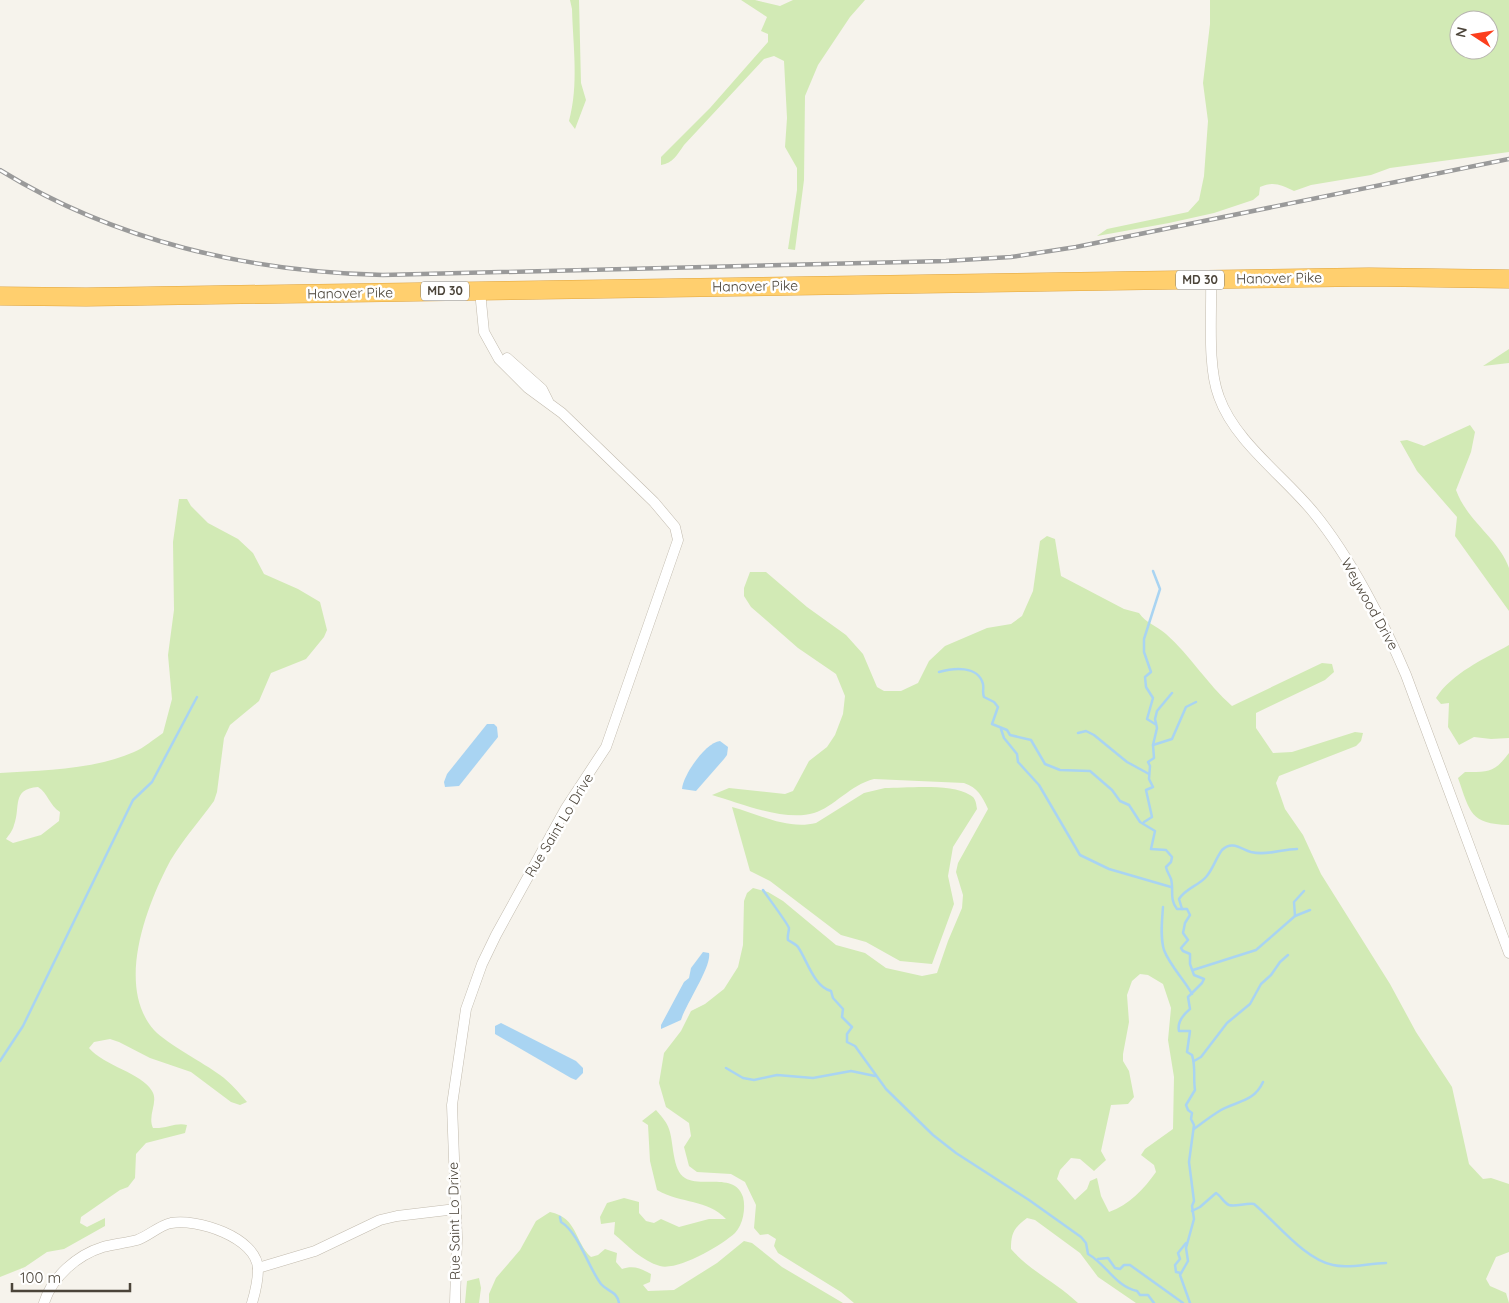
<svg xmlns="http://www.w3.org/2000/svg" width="1509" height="1303" viewBox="0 0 1509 1303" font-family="Quicksand,sans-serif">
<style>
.green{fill:#d2eab5;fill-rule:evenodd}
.water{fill:#a9d4f2}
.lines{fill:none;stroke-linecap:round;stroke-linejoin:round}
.stream{stroke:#a9d4f2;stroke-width:2.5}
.street-casing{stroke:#c2bbae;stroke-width:11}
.highway-casing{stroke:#e0a43c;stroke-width:19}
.street{stroke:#fff;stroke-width:10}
.highway{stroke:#ffcf6e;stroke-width:18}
.rail-casing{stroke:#9a9a9a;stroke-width:4.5}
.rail{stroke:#fff;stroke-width:2.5;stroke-dasharray:8;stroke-linecap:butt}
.labels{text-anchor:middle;stroke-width:5;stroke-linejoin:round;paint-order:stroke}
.shield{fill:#fff;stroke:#817c74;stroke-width:1}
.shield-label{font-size:12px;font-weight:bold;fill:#4b4439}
.street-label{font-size:14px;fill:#4b4439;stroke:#fff}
</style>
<rect width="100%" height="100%" fill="#f6f3ec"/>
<!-- green -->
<g class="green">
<path d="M570,0H579L581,83L586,100L575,129L569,121C579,85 573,46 572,9Z"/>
<path d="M741,0H755L780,6L793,0H865L850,17L818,65L805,96L804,180L795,250L788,249L797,190V168L785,147L787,118L784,61L774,56L764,59L684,145C677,155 673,163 661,165V157L710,108L768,42V34L761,31L767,17Z"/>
<path d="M1210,0H1509V152L1390,168L1371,175L1311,185L1294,191C1281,185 1274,181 1260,187L1259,195L1253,200L1214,213L1169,223L1097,236L1107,229L1188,212L1199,200L1204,176L1208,121L1203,83L1210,24ZM1459,20H1489V50H1459Z"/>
<path d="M1509,349V363L1483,366Z"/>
<path d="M1470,425L1475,432L1471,452L1456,490C1467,521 1499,539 1509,568C1509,580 1509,599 1509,611L1455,536L1457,517L1417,471L1400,441L1407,440L1424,446Z"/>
<path d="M179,499H187L191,506L208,523L238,539L253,553L264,574L298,589L320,602L327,630L324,637L306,659L271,673L259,701L230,725L224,738L217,792L214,801C199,822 177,846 166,869C144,913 117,988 154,1030C167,1044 204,1063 220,1075C230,1082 239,1093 247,1102L240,1105L231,1102L191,1072L150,1058L119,1042L110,1039L94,1042L89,1048C104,1066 142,1073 152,1091C159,1102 147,1115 153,1128C166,1129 176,1122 187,1125L185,1133L146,1143L136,1154L135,1178L128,1187L120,1190L81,1217L80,1223L87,1227L105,1218V1226L64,1249L47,1252L25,1267L0,1277V773C44,770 93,770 134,752C144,748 154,739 163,733L172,699L168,655L174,610L173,542ZM38,787C48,793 49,805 60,812L59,821L41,835L13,843L6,839C9,835 13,830 14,825C21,807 11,789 38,787Z"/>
<path d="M1047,536L1055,539L1061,576L1124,609L1139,613C1146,623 1157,626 1166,634C1190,655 1207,684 1232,706L1322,663L1332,664L1334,672L1325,680L1256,713V728L1273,753L1292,752L1355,732L1363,733L1361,741L1356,746L1279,776L1276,783L1285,809L1303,835L1321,874L1390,984L1416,1032L1452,1087L1469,1164L1483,1179L1491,1178L1509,1184V1252L1496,1257L1486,1279L1490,1286L1506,1293L1509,1303H1136L1098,1277L1080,1253L1035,1220L1027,1218C1014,1228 1011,1233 1011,1249C1030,1271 1057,1283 1078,1303H854L841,1292L778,1253L774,1246L776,1239L768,1234L760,1235L754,1228L756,1205L745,1182L731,1174L697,1172L689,1166L684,1147L691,1136L689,1123L666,1107L659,1083L664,1053L681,1031L691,1011L705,1004L724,989L738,967L743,945L744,901L747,893L753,888L768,892L783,901L836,945L865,953L886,968L922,976L937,973L948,941L962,908L963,895L956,872L958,863L988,809C982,796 978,788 964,783L874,779C850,785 834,807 814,813C785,822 740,803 712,795L729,788L785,794L793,791L809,761L827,747L835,735L843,714L845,696L836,674L798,648L751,607L744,596V588L750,572H766L807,607L846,635L863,654L877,687L884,691H901L918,683L929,661L945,646L987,628L1011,624L1022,616L1033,591L1040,541ZM1140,974L1148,975L1163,984L1171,1008L1168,1040L1174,1077L1173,1129L1145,1149L1141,1155L1154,1165L1156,1172C1144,1189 1129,1205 1109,1212L1101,1196L1097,1178L1090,1181L1087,1189L1075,1200L1057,1179L1060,1170L1071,1158L1080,1159L1094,1171L1106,1160L1101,1151L1111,1105L1128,1104L1134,1097L1129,1071L1123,1061V1054L1129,1022L1127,995L1132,981Z"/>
<path d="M1509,645V738L1491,739L1474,737L1459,745L1448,727L1449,703L1441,704L1436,698C1452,673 1484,659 1509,645Z"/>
<path d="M1509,753V825C1470,824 1470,812 1458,778L1465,772C1489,772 1494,773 1509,753Z"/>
<path d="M885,788C907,788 951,783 970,795C976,798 976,803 977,809L953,847L948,876L954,904L932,964L900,961L866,942L841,935L770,881L750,871L732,807C759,814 787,830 816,823L864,793Z"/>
<path d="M656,1110C661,1116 667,1122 669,1129C674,1143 672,1170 685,1178C701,1188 735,1172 743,1197C746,1208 743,1225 735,1233C722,1245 678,1271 660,1266C642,1261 628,1246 614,1234L615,1222L601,1224L600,1217L607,1203L624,1198L639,1202V1213L646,1221L654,1223L661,1219L679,1227L709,1219H726C707,1199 682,1204 657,1190L650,1161L648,1125L642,1121Z"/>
<path d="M550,1212C578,1218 574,1241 591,1257L598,1255L605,1249L617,1253L616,1262L622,1269C634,1265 641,1269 651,1274L650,1282L643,1285L648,1291L674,1290L717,1263L744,1241L752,1243L782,1267L843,1303H489V1294L496,1278L520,1250L536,1221Z"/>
<path d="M479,1278L481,1288L479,1303H465L467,1281Z"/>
</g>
<!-- water -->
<g class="water">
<path d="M487,724H494L497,727L498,737L459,786L445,787L444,782L447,774Z"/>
<path d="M720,741L728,747L727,755L724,759L696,791L682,789C683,775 706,742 720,741Z"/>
<path d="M703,952L709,953C712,966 686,1004 681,1020L661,1029V1025L684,982L689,978L691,968Z"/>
<path d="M501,1023L576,1061L583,1068V1073L576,1080L571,1078L495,1034V1026Z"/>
</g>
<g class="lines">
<!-- stream -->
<g class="stream">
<path d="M1153,571L1160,589L1144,639V652L1151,672L1145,677L1146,687L1153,698L1147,719L1155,724"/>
<path d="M939,672C953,668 978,665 983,684C984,689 982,692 984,697L994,702L998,707L992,724L1007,730L1010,735L1031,740L1045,764L1060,770L1090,771L1112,790L1120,801L1129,805L1140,822L1155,831L1151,849L1166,850L1172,857L1171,862L1166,867C1167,872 1169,874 1171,879C1174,889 1169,899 1177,909H1187L1190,915L1185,923L1183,933L1188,940L1181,948L1183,951L1190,954V964L1194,975L1204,979L1202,983L1188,997L1190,1009C1184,1014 1177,1022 1179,1031H1190L1187,1052L1192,1055C1196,1067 1193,1078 1195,1090L1186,1105L1188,1110L1192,1113L1191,1119L1194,1125L1189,1162L1194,1201L1192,1206L1194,1219L1186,1248L1188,1261L1180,1275L1190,1303"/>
<path d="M1001,729L1004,738L1017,754L1018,762L1039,785L1080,855L1109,869L1171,887"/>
<path d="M1078,733L1086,731L1094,735L1127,762L1149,774"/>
<path d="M1153,745L1172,739L1186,707L1196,702"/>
<path d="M1144,822L1152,817L1146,790L1153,787L1149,779L1150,766L1148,762L1154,758L1153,745L1157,728L1155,719L1157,711L1172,693"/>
<path d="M763,890C767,896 788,924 789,928C789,932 787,935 788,940C791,942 796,944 798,947C807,960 814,987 831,991L833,998L843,1009L842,1017L852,1027L847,1034V1042L855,1046L886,1089L933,1135L956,1153L1029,1200L1081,1237L1086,1243L1088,1254C1106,1264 1116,1287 1137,1291L1140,1295H1148L1154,1303"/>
<path d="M1163,907C1162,921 1160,937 1164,950C1170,966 1184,979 1192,994"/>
<path d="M1182,909L1179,899C1186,888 1198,886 1206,877C1213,869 1216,858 1222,850C1232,840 1241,849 1251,852C1267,856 1282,849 1297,849"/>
<path d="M1295,916L1294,902L1304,891"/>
<path d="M1193,970L1256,950L1295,916L1310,910"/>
<path d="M0,1061L23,1026L133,800L152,782L197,697"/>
<path d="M1194,1061L1201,1057L1227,1023L1250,1004L1261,984L1271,975L1280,962L1288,955"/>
<path d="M726,1068L743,1078L754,1080L777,1075L813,1078L851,1071L875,1076"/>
<path d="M1194,1129C1202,1123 1211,1116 1221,1110C1237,1101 1254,1102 1263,1082"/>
<path d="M1192,1211L1200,1207L1216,1193C1221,1196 1224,1203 1229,1205C1235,1207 1245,1203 1254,1204C1276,1222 1305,1260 1333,1265C1349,1269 1369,1263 1386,1263"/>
<path d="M560,1217L561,1222C579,1233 588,1267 601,1284C608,1292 617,1291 619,1303"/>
<path d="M1098,1259L1108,1258L1115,1268L1120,1269L1124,1265H1130L1183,1303"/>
<path d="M1181,1273L1176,1272L1175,1265L1180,1259L1178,1253L1186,1243"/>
</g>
<!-- street casing -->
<g class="street-casing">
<g id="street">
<path d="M1211,280C1212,314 1207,366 1219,397C1235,442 1284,476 1314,513C1350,557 1384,623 1406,675L1509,953"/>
<path d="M507,358L542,389L548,401"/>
<path d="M258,1268L315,1251L380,1220L397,1216L456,1209"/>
<path d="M44,1303C52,1277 77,1255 103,1247C114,1244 126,1243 137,1240C149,1236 158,1226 171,1223C196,1218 257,1237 258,1269C258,1280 255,1293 252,1303"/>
<path d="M455,1303L457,1238L452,1105L466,1009L482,964L496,935L566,808L606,747L678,540L675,527L654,502L562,413L528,388L499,359L484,332L480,291"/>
</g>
</g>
<!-- highway casing -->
<g class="highway-casing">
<path id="highway" d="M0,296L86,297L1369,277L1509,279"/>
</g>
<!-- street -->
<use href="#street" class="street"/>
<!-- highway -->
<use href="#highway" class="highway"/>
<!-- rail casing -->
<g class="rail-casing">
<path id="rail" d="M0,170C115,241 249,272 383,275L946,261L1011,257L1076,247L1509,159"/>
</g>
<!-- rail -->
<use href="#rail" class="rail"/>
</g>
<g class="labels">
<!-- shield labels -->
<g class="shield">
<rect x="1176" y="270.5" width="48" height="19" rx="4"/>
<rect x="421" y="281.5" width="48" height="19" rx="4"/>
</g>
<g class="shield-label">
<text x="1200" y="284">MD 30</text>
<text x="445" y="295">MD 30</text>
</g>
<!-- street labels -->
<g class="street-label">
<text transform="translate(1279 278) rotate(-1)" y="5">Hanover Pike</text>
<text transform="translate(755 286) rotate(-1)" y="5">Hanover Pike</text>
<text transform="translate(350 293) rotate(-1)" y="5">Hanover Pike</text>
<text transform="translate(1370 604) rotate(61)" y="5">Weywood Drive</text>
<text transform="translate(559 825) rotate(-59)" y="5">Rue Saint Lo Drive</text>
<text transform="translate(454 1221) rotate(-91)" y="5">Rue Saint Lo Drive</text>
</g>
</g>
<!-- north arrow -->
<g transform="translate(1474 35) rotate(282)"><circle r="24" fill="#ffffff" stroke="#b7b4b0"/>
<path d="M0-4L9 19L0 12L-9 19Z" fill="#fc3f1d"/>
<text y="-8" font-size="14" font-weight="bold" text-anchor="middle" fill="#4b4439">N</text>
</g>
<!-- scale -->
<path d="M12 1283v8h118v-8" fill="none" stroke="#4b4439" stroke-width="2.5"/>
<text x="20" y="1283" font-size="15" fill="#4b4439" stroke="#ffffff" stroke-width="4" paint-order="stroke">100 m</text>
</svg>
